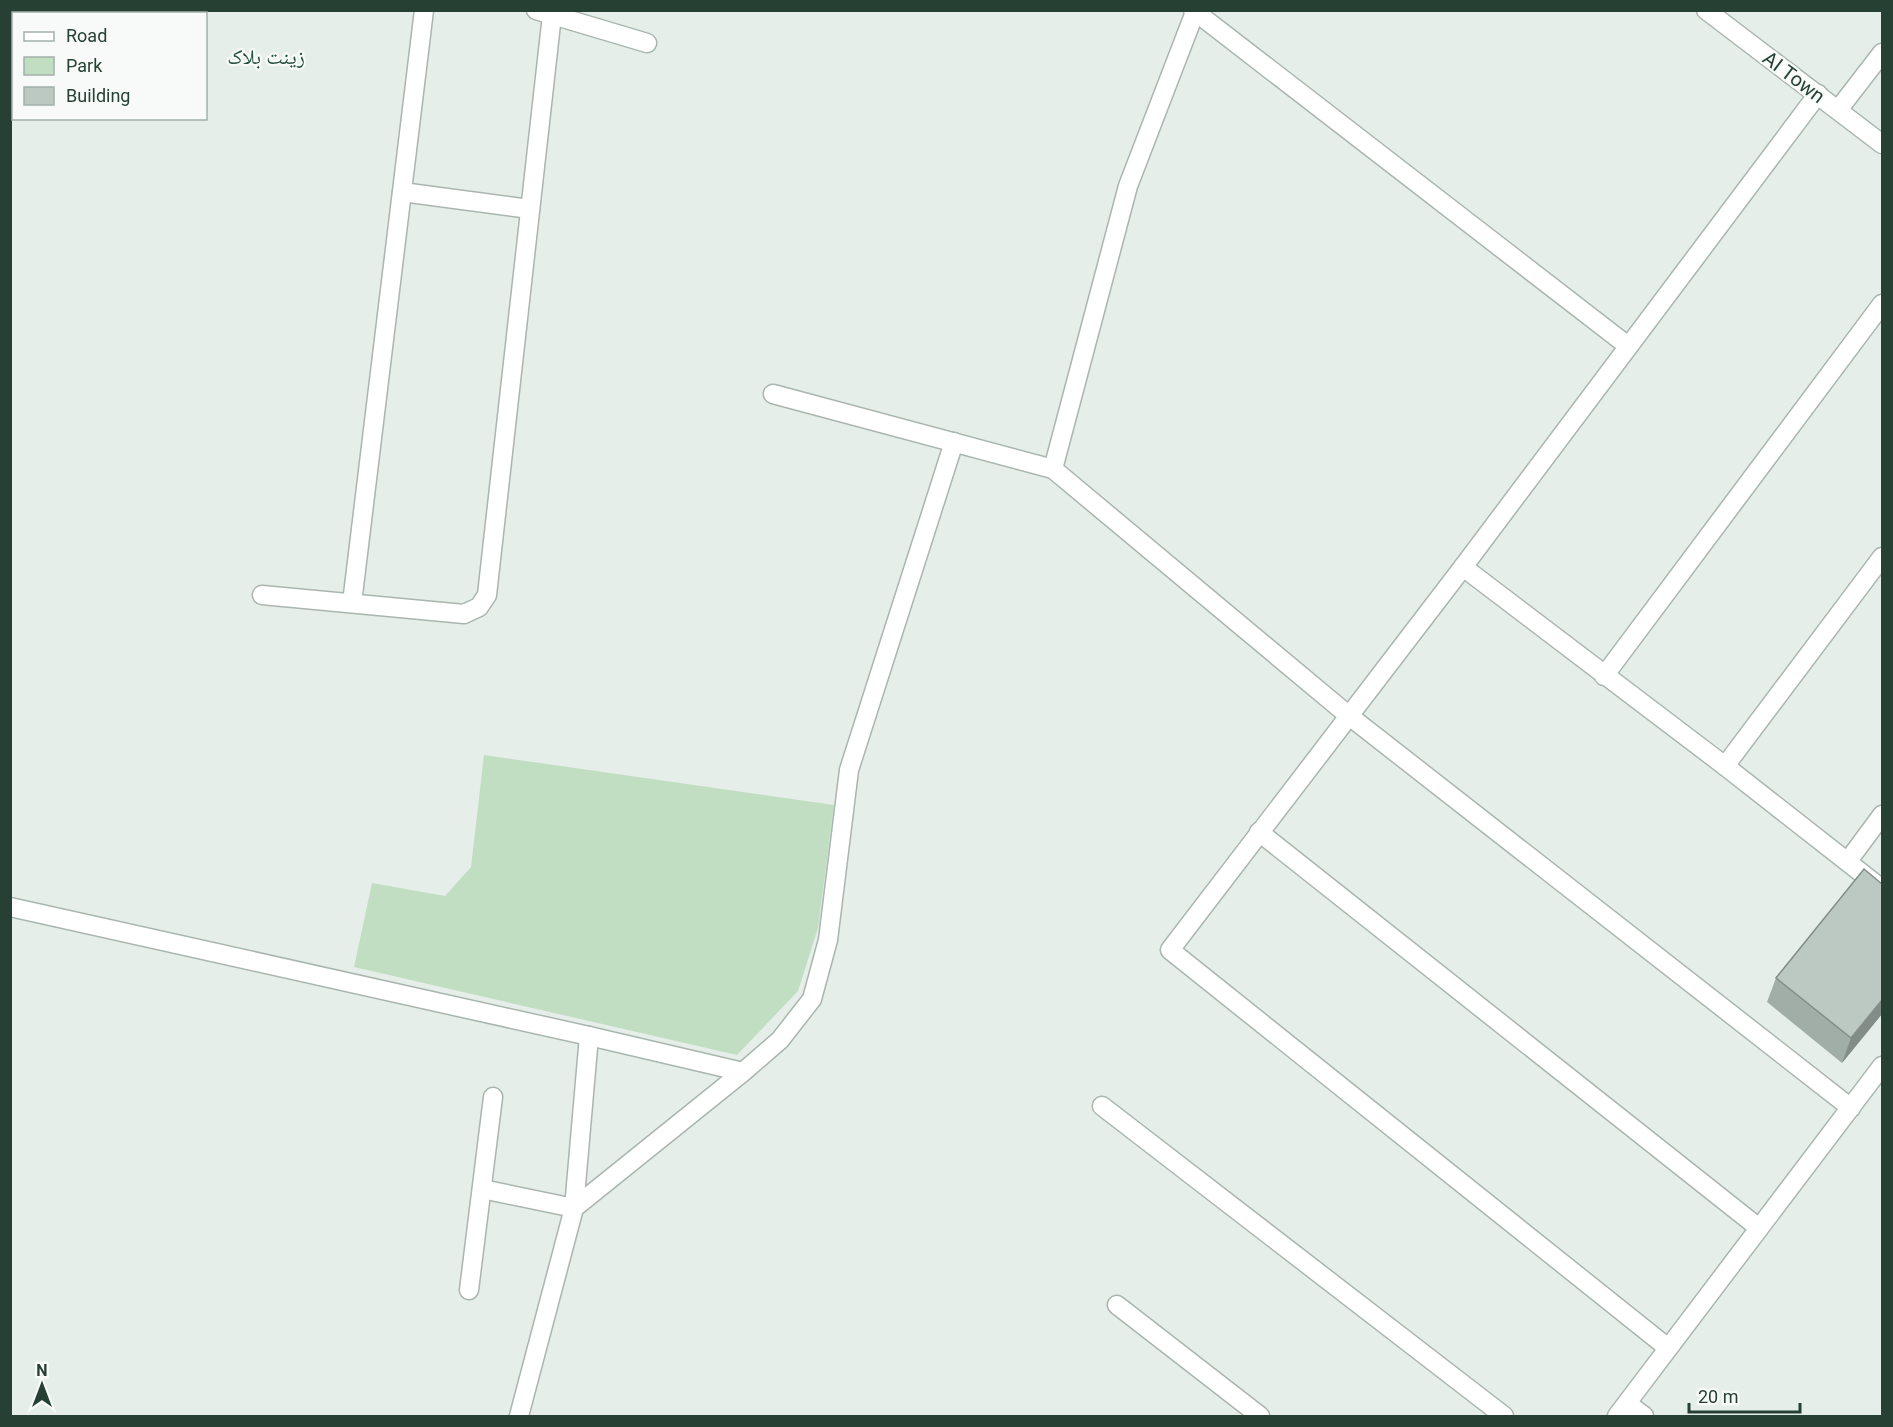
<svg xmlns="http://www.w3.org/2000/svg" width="1893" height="1427" viewBox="0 0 1893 1427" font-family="Roboto,'Noto Naskh Arabic',sans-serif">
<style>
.green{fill:#c1dec3}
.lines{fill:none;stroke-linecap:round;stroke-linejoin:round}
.minor-casing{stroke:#a9b6af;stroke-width:21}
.minor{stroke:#fff;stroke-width:18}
.wall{fill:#a1ada7}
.shaded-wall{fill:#838d88}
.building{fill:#bbc9c2;stroke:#838d88;stroke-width:1.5}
.labels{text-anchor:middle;stroke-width:4.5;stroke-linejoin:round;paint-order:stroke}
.street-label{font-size:20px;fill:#264034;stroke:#f7faf8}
.neighbourhood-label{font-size:21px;fill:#22513d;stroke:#f7faf8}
</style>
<rect width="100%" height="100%" fill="#e6eee9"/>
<!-- green -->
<path class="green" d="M484,755L834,805L818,928L798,991L737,1055L354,967L372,883L445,896L471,867Z"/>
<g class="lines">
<!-- minor casing -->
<g class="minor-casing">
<g id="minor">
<path d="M536,10L647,43"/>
<path d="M1193,10L1628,346"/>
<path d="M1706,10L1882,144"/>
<path d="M1838,110L1882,53"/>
<path d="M402,192L530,209"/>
<path d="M773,394L1053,469L1348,715L1851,1108"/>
<path d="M1053,469L1128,186L1195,12"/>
<path d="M1463,567L1725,766L1882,889"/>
<path d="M262,595L464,614L479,607L487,595L552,15"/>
<path d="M352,603L424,10"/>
<path d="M1604,676L1882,304"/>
<path d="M1725,766L1882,557"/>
<path d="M1259,832L1759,1228"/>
<path d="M1848,861L1882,815"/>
<path d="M10,907L589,1036L743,1072"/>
<path d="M1102,1106L1504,1416"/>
<path d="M482,1189L574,1208L589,1036"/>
<path d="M469,1290L493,1097"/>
<path d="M1117,1305L1260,1416"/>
<path d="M1668,1348L1170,950L1463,567L1818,94"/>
<path d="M1628,1404L1644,1416"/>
<path d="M519,1416L574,1208L743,1072L780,1040L812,999L828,940L849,770L954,442"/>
<path d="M1617,1416L1882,1066"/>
</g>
</g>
<!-- minor -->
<use href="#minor" class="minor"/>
</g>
<!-- wall -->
<path class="wall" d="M1776,978L1882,1014L1842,1063L1767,1002Z"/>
<!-- shaded-wall -->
<path class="shaded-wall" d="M1882,1000V1014L1842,1063L1851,1038Z"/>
<!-- building -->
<path class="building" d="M1864,869L1882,884V1000L1851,1038L1776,978Z"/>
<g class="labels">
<!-- street labels -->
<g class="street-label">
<text transform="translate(1794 77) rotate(37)" y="7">AI Town</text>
</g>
<!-- neighbourhood labels -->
<g class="neighbourhood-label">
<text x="266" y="64">زینت بلاک</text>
</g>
</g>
<!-- border -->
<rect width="1893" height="1427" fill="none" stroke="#264034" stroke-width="24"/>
<!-- legend -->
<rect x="12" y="12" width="195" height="108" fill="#f7faf8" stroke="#a3b0aa" stroke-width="1.5"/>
<rect x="24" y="32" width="30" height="9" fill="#ffffff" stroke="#a3b0aa" stroke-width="1.5"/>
<text x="66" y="42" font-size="18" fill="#264034">Road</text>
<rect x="24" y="57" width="30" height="18" fill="#c1dec3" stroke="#a3b0aa" stroke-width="1.5"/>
<text x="66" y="72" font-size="18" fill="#264034">Park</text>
<rect x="24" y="87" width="30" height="18" fill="#bbc9c2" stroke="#a3b0aa" stroke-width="1.5"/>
<text x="66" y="102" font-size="18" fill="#264034">Building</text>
<!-- north arrow -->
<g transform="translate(42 1385)" stroke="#f7faf8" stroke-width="4.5" paint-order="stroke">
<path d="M0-4.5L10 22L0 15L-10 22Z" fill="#264034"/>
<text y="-9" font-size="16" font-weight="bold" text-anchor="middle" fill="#264034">N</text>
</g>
<!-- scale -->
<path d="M1689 1403v9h111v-9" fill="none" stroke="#264034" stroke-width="3"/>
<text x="1698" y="1403" font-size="18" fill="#264034" stroke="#f7faf8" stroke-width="4.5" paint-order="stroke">20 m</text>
</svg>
